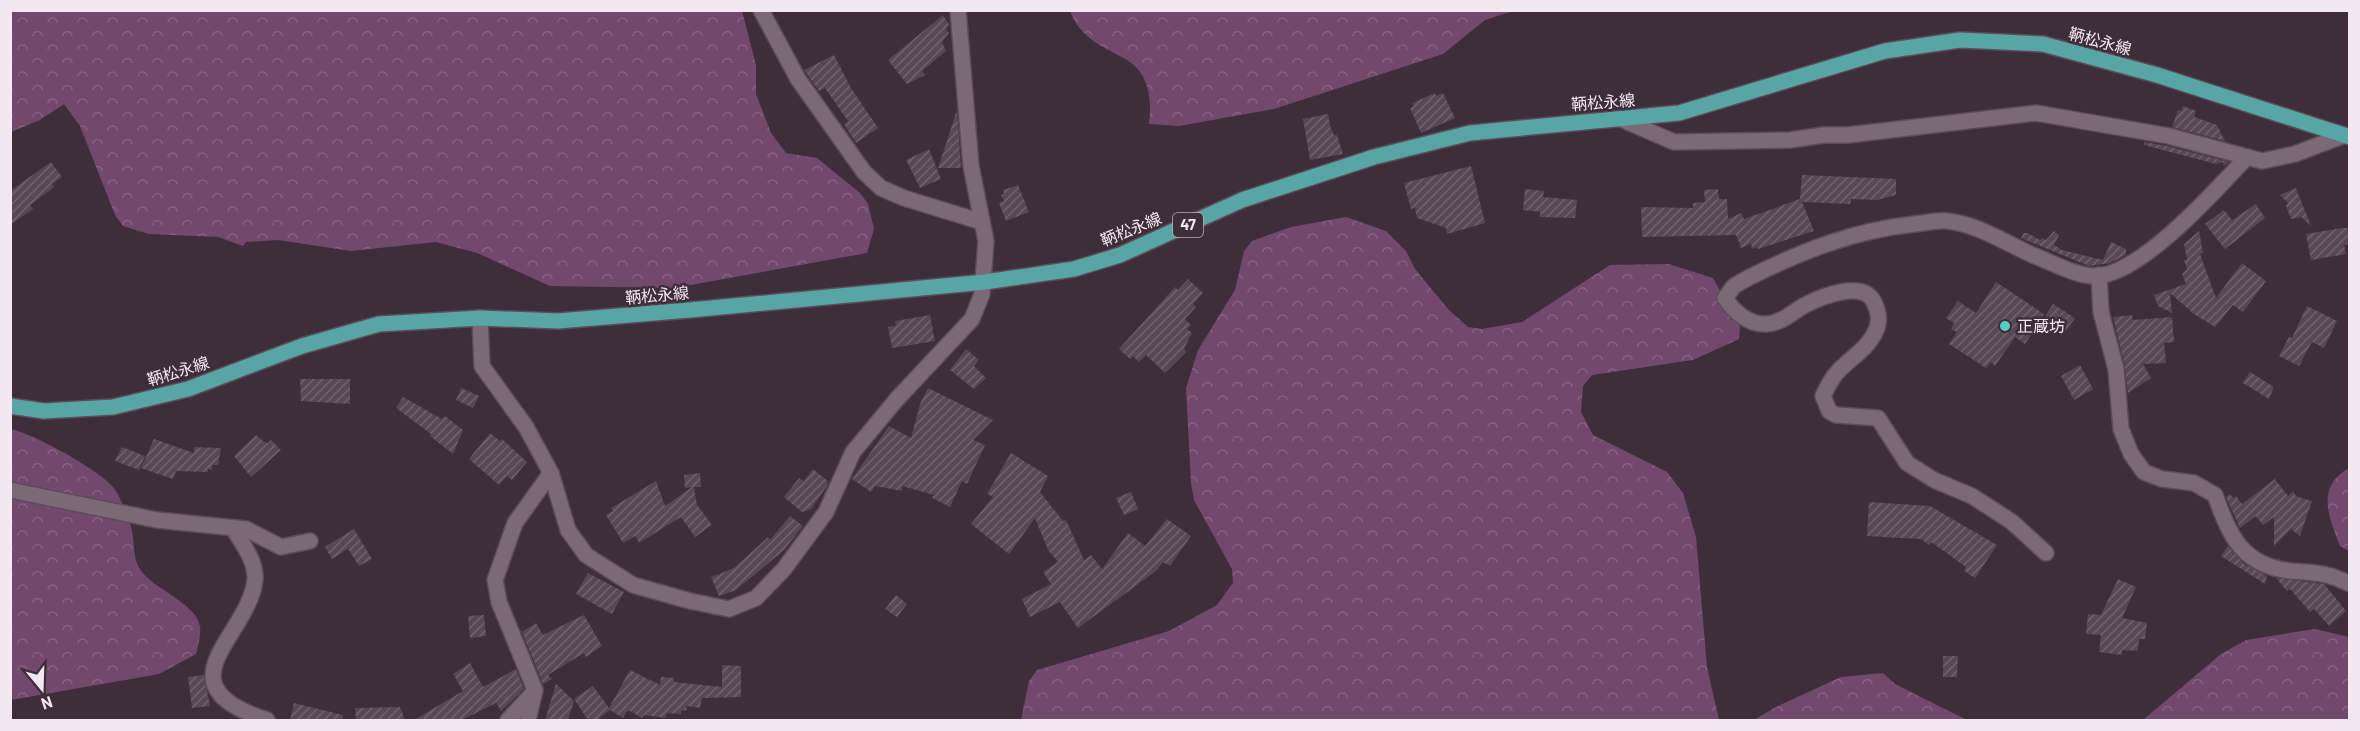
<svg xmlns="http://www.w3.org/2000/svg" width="2360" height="731" viewBox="0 0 2360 731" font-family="Barlow,'Noto Sans JP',sans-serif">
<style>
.forest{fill:url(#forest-crowns)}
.building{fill:url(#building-hatch)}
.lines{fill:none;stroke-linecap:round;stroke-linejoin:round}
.minor-casing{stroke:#5a4d58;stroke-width:18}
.major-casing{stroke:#5a4d58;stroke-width:18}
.minor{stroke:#7b6978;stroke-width:15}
.major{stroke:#57a5a4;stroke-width:15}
.poi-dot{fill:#56cec4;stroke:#3e2e3b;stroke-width:2}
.labels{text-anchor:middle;stroke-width:5;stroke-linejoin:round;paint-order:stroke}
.shield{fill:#3e2e3b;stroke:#bdb0ba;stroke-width:1.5}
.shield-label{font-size:15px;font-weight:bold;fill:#f3e8f1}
.street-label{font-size:16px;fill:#f3e8f1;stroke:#3e2e3b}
.poi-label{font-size:16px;fill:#f3e8f1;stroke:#3e2e3b;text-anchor:start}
</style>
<defs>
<pattern id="forest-crowns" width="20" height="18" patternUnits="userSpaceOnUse" patternTransform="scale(1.5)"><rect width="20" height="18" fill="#72496d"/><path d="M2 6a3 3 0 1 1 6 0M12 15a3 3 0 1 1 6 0" fill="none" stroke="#876382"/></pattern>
<pattern id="building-hatch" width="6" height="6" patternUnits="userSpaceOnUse" patternTransform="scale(1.5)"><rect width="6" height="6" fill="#584755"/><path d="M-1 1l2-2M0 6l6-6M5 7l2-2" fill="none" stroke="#70626e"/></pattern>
</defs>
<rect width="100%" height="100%" fill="#3e2e3b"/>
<!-- forest -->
<g class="forest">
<path d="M11,10L742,11L756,65V94L771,133L786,153L817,158L860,193L868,204L874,229L867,253L674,288L550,286L477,253L436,242L351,251L278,240L246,242L243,246L218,237L149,234L123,226L115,215L80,126L64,104L40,120L11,132Z"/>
<path d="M1070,11H1513L1485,20L1443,54L1274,109L1179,126L1149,124C1159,38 1093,69 1070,11Z"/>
<path d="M1346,217L1386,231L1406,251L1415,269L1448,309L1468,327L1482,329L1522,322L1610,265L1669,264L1713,278L1740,327L1739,339L1693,360L1592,375L1583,386L1581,412L1593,435L1667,472L1683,493L1696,537L1707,667L1719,720H1021L1029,681L1037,670L1169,631L1217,605L1233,583L1232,569L1194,500L1191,483L1186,388L1198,350L1235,290L1244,251L1252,241L1291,227Z"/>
<path d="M10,429C33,433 99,470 113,487C121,498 126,512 130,524C136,540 131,559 142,572C155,589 198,605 200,627C201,635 198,646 196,654L159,674L11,700Z"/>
<path d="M2349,468V551L2340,546C2329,517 2315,487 2349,468Z"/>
<path d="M2315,629L2349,637V720H2143L2221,654L2246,640Z"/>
<path d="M1883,673L1895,684L1967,720H1754L1776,707L1841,677Z"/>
</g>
<!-- building -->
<g class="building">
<path d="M943,15L949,24L946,30L949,33L942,42L946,51L922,71L925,75L907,84L888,60Z"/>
<path d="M834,55L851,88L878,128L856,143L844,124L848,121L825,88L819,91L804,70Z"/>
<path d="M1435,93L1436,96L1443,93L1455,118L1421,133L1410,108L1414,106L1412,103Z"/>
<path d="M2183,106L2196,111L2194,117L2217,125L2225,141L2172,127L2178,110L2181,111Z"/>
<path d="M957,110L961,168H938Z"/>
<path d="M1328,114L1330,126L1334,135H1337L1343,154L1310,160L1303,119Z"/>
<path d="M2144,142L2167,146L2229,162L2224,166L2223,162L2216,164L2144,145Z"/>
<path d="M929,149L941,179L920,188L906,160Z"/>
<path d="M51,162L62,177L52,184L54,187L30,205L33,209L10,225V191Z"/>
<path d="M1471,166L1485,223L1447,234L1446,228L1417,218L1415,208L1411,209L1404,183Z"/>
<path d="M1802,175L1896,179V195L1877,200L1851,199L1850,204L1802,202L1814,231L1758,249L1757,247L1752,249L1751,244L1741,248L1736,235L1642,237L1641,207L1693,208V203L1705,202L1704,190L1718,189L1719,199H1727L1728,219L1741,213L1744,219L1800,199Z"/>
<path d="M1018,185L1029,212L1006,221L999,203L1004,201L1001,195L1004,194L1003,190Z"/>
<path d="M2296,188L2297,191L2311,226L2301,217L2291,219L2286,206L2288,203L2280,195Z"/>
<path d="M1525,189L1544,191L1543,197L1577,200L1575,218L1540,217V212L1523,210Z"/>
<path d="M2256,204L2265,218L2225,249L2205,224L2224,210L2232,220Z"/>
<path d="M2342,228H2349V244L2344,245L2346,254L2311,260L2306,234Z"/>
<path d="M2054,231L2059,235L2054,245L2062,250L2103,260L2111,242L2126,249V255L2110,263L2089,266L2021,238L2024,233H2028L2040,240L2042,238L2046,240Z"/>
<path d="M2199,231L2203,253L2200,254L2216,298L2242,263L2266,281L2243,312L2233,305L2215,327L2194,314L2170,293L2172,313L2158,306L2154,295L2186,284L2182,274L2187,269L2184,260H2187L2184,244Z"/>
<path d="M1188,279L1203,293L1193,304L1196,307L1185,319L1191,325L1187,329L1192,333L1184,349L1186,352L1165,373L1146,355L1139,362L1133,356L1130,359L1119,349L1175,287L1178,290Z"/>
<path d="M1996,282L2044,314L2025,344L2015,337L1995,366L1991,362L1986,368L1949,344L1957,332L1951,329L1954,323L1946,318L1958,301L1976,313Z"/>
<path d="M2053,304L2075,318L2066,331L2044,318Z"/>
<path d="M2307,306L2337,321L2324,348L2312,342L2299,366L2279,356L2289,337L2292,338Z"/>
<path d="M930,315L935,341L892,348L888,327L896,326L895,321Z"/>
<path d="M2132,315L2133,320L2172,317L2174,342L2164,343L2166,363L2143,364L2151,378L2128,393L2125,367L2113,317Z"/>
<path d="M966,349L979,360L974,366L986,378L974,389L950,370Z"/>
<path d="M2080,365L2093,389L2074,400L2061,376Z"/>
<path d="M2250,372L2274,387L2269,399L2243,383Z"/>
<path d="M300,379H350V404L301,401Z"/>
<path d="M461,388L479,396L473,408L456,400Z"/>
<path d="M928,388L993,420L973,440L985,445L967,484L962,481L950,507L932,498L934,495L902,486V491L875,486L871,492L852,479L889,426L911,438L920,404Z"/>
<path d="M403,397L442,419L445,416L463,430L453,454L430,436L431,434L396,408Z"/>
<path d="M490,433L500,441L502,439L527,462L512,480L507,476L499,485L469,459Z"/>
<path d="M256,435L264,442L268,443L271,440L281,450L251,477L234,456Z"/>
<path d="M154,439L194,453V447L221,448L218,465H212V470L208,469V472L176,471L173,479L141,468Z"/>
<path d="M122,447L145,456L139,470L115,461Z"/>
<path d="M1011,453L1048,476L1040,492L1063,521L1066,520L1084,560L1091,555L1102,569L1128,533L1145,546L1167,519L1191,536L1170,566L1163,562L1156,571L1078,628L1060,602L1030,617L1022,599L1051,584L1043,572L1058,562L1048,550L1035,518L1009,554L971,524L993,497L987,494Z"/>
<path d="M813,469L828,481L827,486L811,509L802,512L784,497L799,478L804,481Z"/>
<path d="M700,473L701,487H694L697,505L712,525L695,537L681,517L639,543L635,536L623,543L606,515L613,511L611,508L656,481L665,506L692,487L685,488L684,475Z"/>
<path d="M2275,479L2288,496L2293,491L2296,496L2312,501L2300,536L2291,529L2274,546V517L2263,525L2256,516L2240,528L2226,497L2230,494L2233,498L2236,496L2242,504Z"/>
<path d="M1131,492L1138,509L1124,515L1116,498Z"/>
<path d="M1869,502L1930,506L1997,545L1975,578L1964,571L1966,567L1931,542L1929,545L1921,539L1867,536Z"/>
<path d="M790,516L803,526L784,550L736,590L719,596L711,577L734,568L768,537L770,540Z"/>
<path d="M354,529L372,559L359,566L348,549L332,559L325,547Z"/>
<path d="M2228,546L2244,564L2267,576L2265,584L2221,556Z"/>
<path d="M588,573L624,592L612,614L576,594Z"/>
<path d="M2276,578L2324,584L2346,611L2329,626L2314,609L2310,612L2290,589L2287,591Z"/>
<path d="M2118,579L2136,587L2122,618L2147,623L2145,639H2139L2138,651L2122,650V655L2099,652L2101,635L2086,634L2088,614L2101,615Z"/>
<path d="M896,595L907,604L897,617L885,609Z"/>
<path d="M484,615L486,636L470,638L468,616Z"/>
<path d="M584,615L602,646L586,657L584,653L548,675L552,679L543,684L522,632L536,623L543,635Z"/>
<path d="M1943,656H1958L1957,677H1943Z"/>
<path d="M470,663L483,687L516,669L524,689L501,711L496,703L462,720H414L463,691L453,674Z"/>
<path d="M722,665L741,666V697L702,698L700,708L686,706L687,710L681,711V714L667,713L666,718L644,715L642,718L628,710L623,718L610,710L597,720H588L574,699L593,686L609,708L630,670L660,685L661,677L674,678V682L722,687Z"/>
<path d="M204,675L210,706L192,708L188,677Z"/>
<path d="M556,684L574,701L568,720H545Z"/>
<path d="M294,703L343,715L342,720H290Z"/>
<path d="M400,707L405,720H356L355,708Z"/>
</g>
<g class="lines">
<!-- minor casing -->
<g class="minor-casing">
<g id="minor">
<path d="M761,10L798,79L864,172L881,188L904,198L982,222"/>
<path d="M1621,119L1674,142L1790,140L1824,135H1848L2036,113L2169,136L2262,161L2295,154L2342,136"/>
<path d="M2099,275L2101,312L2116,369L2121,429L2131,454L2144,472L2162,479L2194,483L2215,495C2230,537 2243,566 2291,571C2317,573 2325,572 2350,584"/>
<path d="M480,318L482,366L526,427L551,473L568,530L586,555L633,585L690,601L729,609L756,598L784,569L826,512L853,452L897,399L972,319L982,294L986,241L971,166L958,10"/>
<path d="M10,490L157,520L246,529L281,547L310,541"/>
<path d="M233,528C242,543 256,561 255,579C250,636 156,684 267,720"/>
<path d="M2046,553L2012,522L1972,496L1934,480L1907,463L1878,418L1836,415L1829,411L1823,396C1826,389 1830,382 1834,376C1848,358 1868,351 1877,328C1880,318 1878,311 1874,302C1863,280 1823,296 1807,304C1793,311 1783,323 1766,324C1749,325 1734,312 1725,298L1734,286L1748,278C1802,251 1855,230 1915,224C1925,223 1937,220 1947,221C1978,224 2007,244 2035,256C2053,263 2076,276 2095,276C2140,276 2217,189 2247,157"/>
<path d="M508,720L534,692"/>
<path d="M528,720L535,690L499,602L495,580L515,523L551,473"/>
</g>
</g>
<!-- major casing -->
<g class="major-casing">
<path id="major" d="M10,406L44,411L113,407L188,389L302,346L379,324L480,318L558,321L690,310L985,282L1074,269L1120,255L1242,200L1374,157L1470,133L1679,113L1885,51L1960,40L2043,44L2157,75L2350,137"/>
</g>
<!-- minor -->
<use href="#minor" class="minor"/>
<!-- major -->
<use href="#major" class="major"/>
</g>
<!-- markers -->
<circle class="poi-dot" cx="2005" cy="326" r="6"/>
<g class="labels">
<!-- shield labels -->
<rect class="shield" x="1173" y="213" width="30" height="24" rx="4.5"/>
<g class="shield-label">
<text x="1188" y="230">47</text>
</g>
<!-- street labels -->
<g class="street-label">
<text transform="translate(2100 41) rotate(15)" y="6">鞆松永線</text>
<text transform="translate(1603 102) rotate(-4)" y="6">鞆松永線</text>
<text transform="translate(1131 229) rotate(-22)" y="6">鞆松永線</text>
<text transform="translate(657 295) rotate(-5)" y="6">鞆松永線</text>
<text transform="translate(178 371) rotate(-17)" y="6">鞆松永線</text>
</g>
<!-- poi labels -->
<g class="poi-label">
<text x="2017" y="332">正蔵坊</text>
</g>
</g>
<!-- border -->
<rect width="2360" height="731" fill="none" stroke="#f3e8f1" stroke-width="24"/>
<!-- north arrow -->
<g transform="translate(42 689) rotate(161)" stroke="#3e2e3b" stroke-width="4.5" paint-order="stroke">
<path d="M0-4.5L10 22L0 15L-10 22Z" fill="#f3e8f1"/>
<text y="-9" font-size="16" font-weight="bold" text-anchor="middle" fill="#f3e8f1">N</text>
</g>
</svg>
